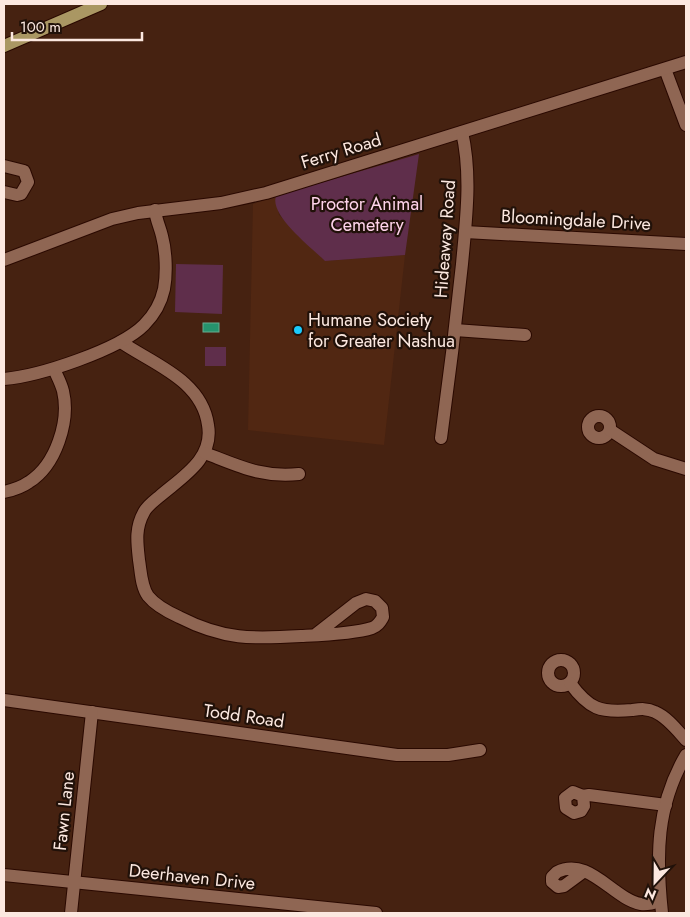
<svg xmlns="http://www.w3.org/2000/svg" width="690" height="917" viewBox="0 0 690 917" font-family="Jost,sans-serif">
<style>
.built{fill:#512712}
.green{fill:#5f2e4b}
.water{fill:#26936d;stroke:#66ac90}
.lines{fill:none;stroke-linecap:round;stroke-linejoin:round}
.minor-casing{stroke:#2a0900;stroke-width:14}
.major-casing{stroke:#2a0900;stroke-width:14}
.minor{stroke:#8f6653;stroke-width:12}
.major{stroke:#aa9763;stroke-width:12}
.poi-dot{fill:#1acafc;stroke:#211109;stroke-width:2}
.labels{text-anchor:middle;stroke-width:4.5;stroke-linejoin:round;paint-order:stroke}
.street-label{font-size:18px;fill:#fce8e0;stroke:#211109}
.park-label{font-size:18px;fill:#fed3ea;stroke:#211109}
.poi-label{font-size:18px;fill:#fce8e0;stroke:#211109;text-anchor:start}
</style>
<rect width="100%" height="100%" fill="#462211"/>
<!-- built -->
<path class="built" d="M276,196L279,215L325,261L405,255L384,445L248,430L253,204Z"/>
<!-- green -->
<g class="green">
<path d="M419,154L405,255L325,261C312,248 269,215 276,196Z"/>
<path d="M176,264L223,265L222,314L175,312Z"/>
<rect x="205" y="347" width="21" height="19"/>
</g>
<!-- water -->
<rect class="water" x="203" y="323" width="16" height="9"/>
<g class="lines">
<!-- minor casing -->
<g class="minor-casing">
<g id="minor">
<path d="M665,69L686,125"/>
<path d="M4,166L24,171L28,182L21,194L17,195L4,192"/>
<path d="M465,232L686,244"/>
<path d="M4,260L112,219L138,213L221,203L266,193L686,62"/>
<path d="M455,330L525,335"/>
<path d="M121,342C153,364 202,380 208,425C214,459 182,477 160,496C154,501 147,506 144,512C135,528 137,542 139,560C141,572 141,586 148,596C156,606 168,612 179,617C224,640 252,639 301,636C322,635 353,634 372,628C378,626 380,622 383,617L382,608L375,601L366,599L356,603L315,635"/>
<path d="M4,379C39,376 119,350 144,325C154,315 161,303 164,289C167,273 166,251 162,236C160,227 156,220 155,210"/>
<circle cx="599" cy="427" r="11"/>
<path d="M610,430L654,459L686,469"/>
<path d="M441,438C449,380 456,322 462,264C466,220 472,176 462,132"/>
<path d="M205,453C239,466 262,478 299,474"/>
<path d="M4,492C13,490 22,487 29,482C56,465 70,421 63,391C61,383 57,376 54,369"/>
<circle cx="561" cy="673" r="13"/>
<path d="M570,683C589,709 600,713 632,710C640,709 647,708 655,712C667,717 677,730 686,740"/>
<path d="M4,700L397,755H448L480,750"/>
<path d="M583,796L584,806L581,811L574,813L566,808L565,798L573,792L583,796L589,795L666,805"/>
<path d="M583,872L564,886L558,887L552,882V877L557,872C589,856 613,899 641,904C648,905 654,903 660,901"/>
<path d="M4,875L376,913"/>
<path d="M71,913L92,712"/>
<path d="M662,913C656,856 656,806 686,755"/>
</g>
</g>
<!-- major casing -->
<g class="major-casing">
<path id="major" d="M4,46L101,4"/>
</g>
<!-- minor -->
<use href="#minor" class="minor"/>
<!-- major -->
<use href="#major" class="major"/>
</g>
<!-- markers -->
<circle class="poi-dot" cx="298" cy="330" r="5"/>
<g class="labels">
<!-- street labels -->
<g class="street-label">
<text transform="translate(341 151) rotate(-17)" y="6">Ferry Road</text>
<text transform="translate(576 220) rotate(3)" y="6">Bloomingdale Drive</text>
<text transform="translate(445 239) rotate(-86)" y="6">Hideaway Road</text>
<text transform="translate(244 716) rotate(8)" y="6">Todd Road</text>
<text transform="translate(64 811) rotate(-84)" y="6">Fawn Lane</text>
<text transform="translate(192 877) rotate(6)" y="6">Deerhaven Drive</text>
</g>
<!-- park labels -->
<g class="park-label">
<text x="367" y="210">Proctor Animal<tspan x="367" dy="21">Cemetery</tspan></text>
</g>
<!-- poi labels -->
<g class="poi-label">
<text x="308" y="326">Humane Society<tspan x="308" dy="21">for Greater Nashua</tspan></text>
</g>
</g>
<!-- border -->
<rect width="690" height="917" fill="none" stroke="#fce8e0" stroke-width="10"/>
<!-- north arrow -->
<g transform="translate(655 882) rotate(202)" stroke="#211109" stroke-width="4" paint-order="stroke">
<path d="M0-4L9 19L0 12L-9 19Z" fill="#fce8e0"/>
<text y="-8" font-size="14" font-weight="bold" text-anchor="middle" fill="#fce8e0">N</text>
</g>
<!-- scale -->
<path d="M12 32v8h130v-8" fill="none" stroke="#fce8e0" stroke-width="2.5"/>
<text x="20" y="32" font-size="15" fill="#fce8e0" stroke="#211109" stroke-width="4" paint-order="stroke">100 m</text>
</svg>
